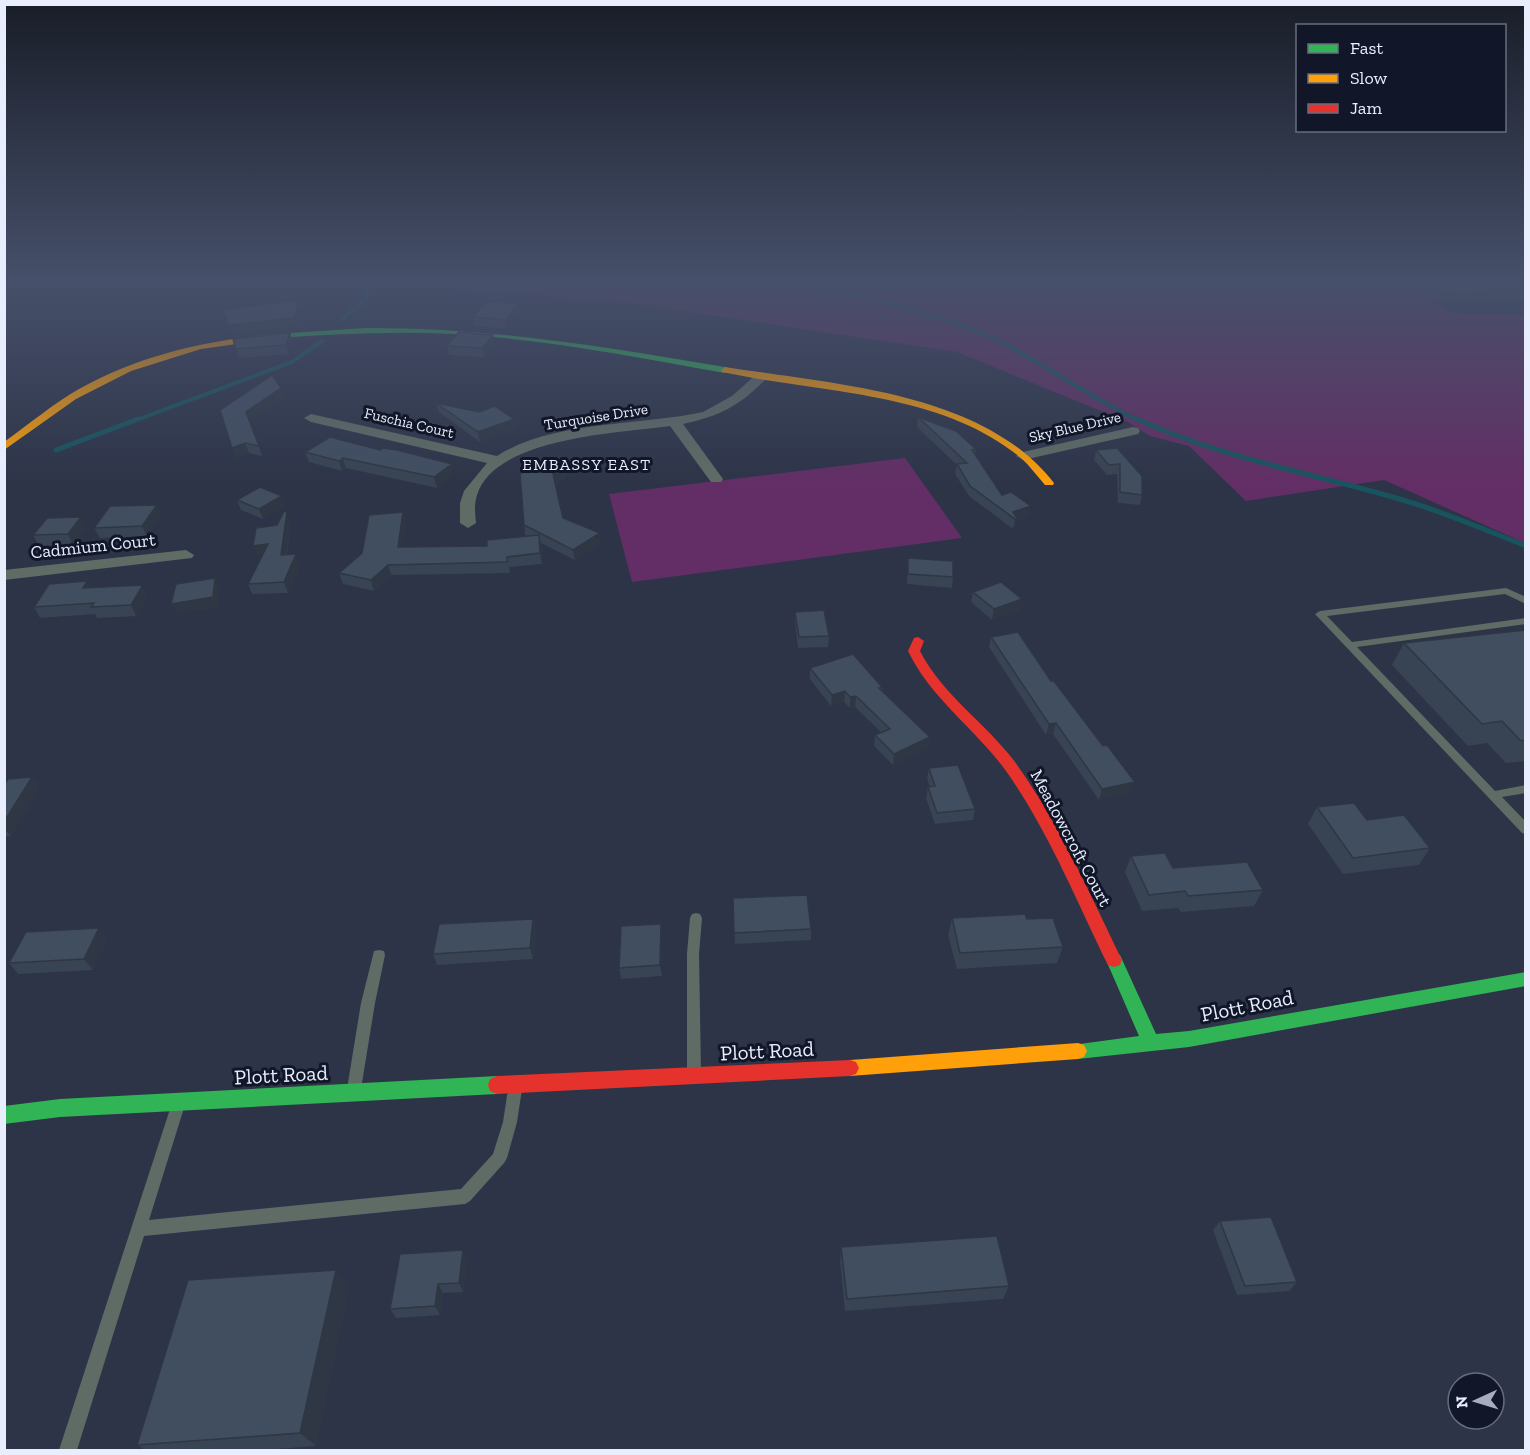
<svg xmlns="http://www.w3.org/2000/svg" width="1530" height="1455" viewBox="0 0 1530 1455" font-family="'Zilla Slab',serif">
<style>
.green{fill:#632e65}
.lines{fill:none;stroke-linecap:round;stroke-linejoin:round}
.stream-far1{stroke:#18545e;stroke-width:4}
.stream{stroke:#18545e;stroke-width:5}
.lane{fill:#5f6c65;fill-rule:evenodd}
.street{fill:#5f6c65;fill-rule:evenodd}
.fast{fill:#30b455;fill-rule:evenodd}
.slow{fill:#ff9f0a;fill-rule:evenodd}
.jam{fill:#e5322d;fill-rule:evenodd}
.wall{fill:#384353}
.shaded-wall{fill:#2e3743}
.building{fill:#414e60;stroke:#2e3743;stroke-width:1.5}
.labels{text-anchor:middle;stroke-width:6;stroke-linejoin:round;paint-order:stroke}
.far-street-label{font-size:15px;fill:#e8eefd;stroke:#111728}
.far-neighbourhood-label{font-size:16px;letter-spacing:1.5px;fill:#e8eefd;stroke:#111728}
.street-label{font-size:18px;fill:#e8eefd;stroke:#111728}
.near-street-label{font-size:21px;fill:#e8eefd;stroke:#111728}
</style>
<rect width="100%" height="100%" fill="#2d3448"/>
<!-- green -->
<g class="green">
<path d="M1401,281L1454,313L1525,315V543L1384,480L1246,501L1189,446L1150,436L1128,422L957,352L637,304L470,289L305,282Z"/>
<path d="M905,458L962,538L632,582L609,494Z"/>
</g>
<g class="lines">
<!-- stream-far1 -->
<g class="stream-far1">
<path d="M739,281C806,284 868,295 932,316C956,323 979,331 1001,342C1048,366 1092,399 1140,421"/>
<path d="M343,319L366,299L367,281"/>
<path d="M134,421L292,362L322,341"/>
</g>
<!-- stream -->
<g class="stream">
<path d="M1137,419C1217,456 1305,472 1389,496C1436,509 1481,528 1526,546"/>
<path d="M56,450L138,419"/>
</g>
<!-- lane -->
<g class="lane">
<path d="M1506,588L1526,597V604L1505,594L1327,616L1352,642L1526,618V624L1357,647L1495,791L1526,785V793L1502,797L1526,822V834L1522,833L1315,614L1320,611Z"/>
<path d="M696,913L700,914L702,918L699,954L701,1072L699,1077L694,1079L689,1077L687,1072V954L690,918L692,914Z"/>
<path d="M379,950L384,951L385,955L375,1003L361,1089L359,1094L354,1096L349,1094L347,1089L361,1003L374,951Z"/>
<path d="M515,1082L520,1084L522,1089L517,1122L507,1158L504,1163L470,1201L465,1204L144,1236L77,1450H59L172,1103L177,1101L182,1103L184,1108L149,1220L461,1189L493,1154L503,1122L508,1089L510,1084Z"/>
</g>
<!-- street -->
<g class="street">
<path d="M762,372L766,373L768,376L766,379C739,406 720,416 683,424L723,479L721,482H711L670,426C620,433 495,437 477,495C474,504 475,514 476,523L468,528L460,523V503L464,491L487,463L311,422L304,418L311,414L497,456C553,420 639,426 703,412L732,396L758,373Z"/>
<path d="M1133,427L1138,428L1140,431L1138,434L1023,460L1016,456L1023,452Z"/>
<path d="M186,550L194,555L192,558L4,580V570Z"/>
</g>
<!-- fast -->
<g class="fast">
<path d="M365,328C487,327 605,347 725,367L729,370L725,373C635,357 545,339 454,334C395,331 335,334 276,338L272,336L276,334Z"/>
<path d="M1114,953L1120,955L1156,1034L1189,1031L1526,972V986L1189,1047L1078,1059L1072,1057L1069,1051L1072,1045L1139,1036L1106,960L1108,955Z"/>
<path d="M497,1076L504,1079L506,1085L504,1091L497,1094L60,1117L4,1124V1106L60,1099Z"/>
</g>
<!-- slow -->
<g class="slow">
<path d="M276,334L280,336L279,338L201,349L131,371L76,399L4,450V442C29,424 53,404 79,389C140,355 207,340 276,334Z"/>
<path d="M725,367C831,384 983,391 1054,483L1053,485H1045C1037,476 1030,466 1021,458C941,391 819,393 722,372L721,370Z"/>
<path d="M1078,1043L1084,1045L1087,1051L1084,1057L1078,1059L850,1076L844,1074L841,1068L844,1062L850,1060Z"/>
</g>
<!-- jam -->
<g class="jam">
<path d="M918,637L924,641L920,651C943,696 986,723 1015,762C1058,821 1090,894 1122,960L1120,965L1114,967L1108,965C1076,900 1048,830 1006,771C975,728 931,699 908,651L914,638Z"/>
<path d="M850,1060L856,1062L859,1068L856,1074L850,1076L497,1094L490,1091L488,1085L490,1079L497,1076Z"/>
</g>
</g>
<!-- wall -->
<g class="wall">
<path d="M1408,281H1514L1526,287V300L1438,302Z"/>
<path d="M519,303L520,312L506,329L474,326L473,317Z"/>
<path d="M290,333L293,342L289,354L239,358L233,339Z"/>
<path d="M493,335L495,344L484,357L449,355L447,346Z"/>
<path d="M281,388L284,397L250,422L262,456L249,453L236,458L220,410Z"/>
<path d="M436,403L516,429L480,442L439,412Z"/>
<path d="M918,417L976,449L975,454L1002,495L1029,516L1016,520L1015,528L1013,529L969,496L955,474L957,465L917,427Z"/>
<path d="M1117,448L1142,495L1140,505L1118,503L1117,474L1107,475L1094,460L1096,450Z"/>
<path d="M305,452L454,474L437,488L346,468L342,471L309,462Z"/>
<path d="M567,464L569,474L556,484L563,518L601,544L575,560L541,543L542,564L509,567L510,573L391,575L374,591L343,584L339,573L362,553L403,512L406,522L402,547L487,546L527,536L525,535L524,525Z"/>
<path d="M237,500L286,506L263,519L241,510Z"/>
<path d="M162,515L147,536L100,538L94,528Z"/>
<path d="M291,523L287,555L300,565L288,593L252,594L248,584L262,555L257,556L277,525Z"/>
<path d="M86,528L73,545L39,546L33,535Z"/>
<path d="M908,558L953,577L952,588L907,584Z"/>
<path d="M90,587L148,596L136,616L97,618L95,614L40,618L34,607Z"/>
<path d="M973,592L1022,599L1020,610L992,620L971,602Z"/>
<path d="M795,612L829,636L828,647L798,648L795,622Z"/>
<path d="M1526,630V761L1506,763L1487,743L1468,746L1392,665L1404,643Z"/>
<path d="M991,637L1051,681L1103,746L1131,793L1099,800L1053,734L1046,735L989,647Z"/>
<path d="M810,668L882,687V690L929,748L893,765L874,746L875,735L881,732L855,707L850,708L844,702L831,706L810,679Z"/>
<path d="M929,768L975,809L973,820L935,824L926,798L928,787H930L927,779Z"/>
<path d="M32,777L39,789L11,836L4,837V785Z"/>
<path d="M1317,807L1367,820L1430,848L1419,865L1343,874L1308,824Z"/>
<path d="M1131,856L1173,868L1263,890L1254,906L1181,912L1178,908L1142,911L1125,872Z"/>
<path d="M733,898L811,929V940L735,944Z"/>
<path d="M952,918L1027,919L1063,947L1057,963L957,969L948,935Z"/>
<path d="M533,919L536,930L533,959L437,965L433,954Z"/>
<path d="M661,924L662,935V976L621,979L619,968Z"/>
<path d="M107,939L93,970L18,974L9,963Z"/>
<path d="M1220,1221L1297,1282L1289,1291L1237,1295L1213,1230Z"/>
<path d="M841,1247L1009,1286L1003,1299L845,1311L840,1261Z"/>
<path d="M468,1259L463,1292L443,1293L440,1315L396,1318L390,1309Z"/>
<path d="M349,1288L316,1446L263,1450H145L137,1445Z"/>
</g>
<!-- shaded-wall -->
<g class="shaded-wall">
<path d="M299,300L302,309L297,327L231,334L228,325Z"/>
<path d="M519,303L520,312L506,329L505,320Z"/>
<path d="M290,333L293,342L289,354L286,345Z"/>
<path d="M493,335L495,344L484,357L482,348Z"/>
<path d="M281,388L284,397L250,422L246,412Z"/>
<path d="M514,419L516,429L480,442L478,432Z"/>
<path d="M245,443L249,453L236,458L232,448Z"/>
<path d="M343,458L346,468L342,471L339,461Z"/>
<path d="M452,464L454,474L437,488L434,477Z"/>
<path d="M567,464L569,474L555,484L553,474Z"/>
<path d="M282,496L286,506L263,519L259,509Z"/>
<path d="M157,505L162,515L147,536L142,526Z"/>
<path d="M1031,506L1029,516L1016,520L1015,528L1013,529L1015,519L1013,512Z"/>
<path d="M287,512L291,523L285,565L281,555Z"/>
<path d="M403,512L406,522L400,558L398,547Z"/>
<path d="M81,517L86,528L73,545L68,534Z"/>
<path d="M600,533L601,544L575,560L573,550Z"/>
<path d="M539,535L541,545L542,564L540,553Z"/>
<path d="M268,544L272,554L257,556L253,546Z"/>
<path d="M296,554L300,565L288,593L284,582Z"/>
<path d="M388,565L391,575L374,591L371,580Z"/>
<path d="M215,578L220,589L217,608L177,614L171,604Z"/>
<path d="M87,581L93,592L83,588Z"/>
<path d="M143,585L148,596L136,616L131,605Z"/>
<path d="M1022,599L1020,610L992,620L994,609Z"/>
<path d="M845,691L844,702L831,706L832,695Z"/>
<path d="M856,696L855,707L850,708V697Z"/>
<path d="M1056,723L1053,734L1046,735L1049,724Z"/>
<path d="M930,737L929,748L893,765L894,754Z"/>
<path d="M32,777L39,789L11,836L4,828V822Z"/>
<path d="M1135,782L1131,793L1099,800L1102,789Z"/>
<path d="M533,919L536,930L533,959L530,948Z"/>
<path d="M661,924L662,935V976L660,965Z"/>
<path d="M99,928L107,939L93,970L84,959Z"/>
<path d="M463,1250L468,1259L463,1292L459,1283Z"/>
<path d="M336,1270L349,1288L316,1446L300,1433Z"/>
<path d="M438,1284L443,1293L440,1315L435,1306Z"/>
</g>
<!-- building -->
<g class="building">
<path d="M1424,281H1514L1526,287V291L1442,294Z"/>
<path d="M299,300L294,318L228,325L223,310Z"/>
<path d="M486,302L519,303L505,320L473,317Z"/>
<path d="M459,332L493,335L482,348L447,346Z"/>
<path d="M290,333L286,345L236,349L233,339Z"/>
<path d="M272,375L281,388L246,412L259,446L245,443L232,448L220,410Z"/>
<path d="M436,403L479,412L495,406L514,419L478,432Z"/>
<path d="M918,417L956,431L976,449L972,450L1002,495L1011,492L1031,506L1013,512L1017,518L1015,519L970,486L957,464L967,463Z"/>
<path d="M330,437L380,450L383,448L397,450L452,464L434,477L343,458L339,461L305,452Z"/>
<path d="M1117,448L1142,476V495L1120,492V464L1109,465L1096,450Z"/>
<path d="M544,457L567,464L553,474L563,518L600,533L573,550L524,525L520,474Z"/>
<path d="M260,487L282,496L259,509L237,500Z"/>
<path d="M157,505L142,526L94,528L110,506Z"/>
<path d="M284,511L287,512L281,555L296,554L284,582L248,584L268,544L253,546L256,528L277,525Z"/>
<path d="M403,512L398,547L487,546V540L539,535L540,553L507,557V562L388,565L371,580L339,573L362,553L369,515Z"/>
<path d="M81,517L68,534L33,535L47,518Z"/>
<path d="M908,558L953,561V577L908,574Z"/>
<path d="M215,578L213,597L171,604L176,584Z"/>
<path d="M87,581L83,588L143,585L131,605L91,607L94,603L34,607L49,584Z"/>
<path d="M1001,582L1022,599L994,609L973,592Z"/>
<path d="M824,610L829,636L799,637L795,612Z"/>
<path d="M1526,630V740L1521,741L1502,721L1482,724L1404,643Z"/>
<path d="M1018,632L1051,681H1054L1103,746L1107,745L1135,782L1102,789L1056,723L1049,724L991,637Z"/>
<path d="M853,654L882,687L879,688L930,737L894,754L875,735L890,729L856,696L850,697L845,691L832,695L810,668Z"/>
<path d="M958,765L975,809L937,813L928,787L935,786L929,768Z"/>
<path d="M32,777L4,822V785L8,779Z"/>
<path d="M1354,803L1367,820L1404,815L1430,848L1353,858L1317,807Z"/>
<path d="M1165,853L1173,868L1247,862L1263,890L1188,896L1185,891L1149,895L1131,856Z"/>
<path d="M807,895L811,929L734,933L733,898Z"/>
<path d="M1025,914L1027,919L1053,918L1063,947L960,953L952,918Z"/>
<path d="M533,919L530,948L433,954L439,924Z"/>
<path d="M661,924L660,965L619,968L621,926Z"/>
<path d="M99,928L84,959L9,963L26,932Z"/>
<path d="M1271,1217L1297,1282L1245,1286L1220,1221Z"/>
<path d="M997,1236L1009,1286L847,1299L841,1247Z"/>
<path d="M463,1250L459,1283L438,1284L435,1306L390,1309L400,1254Z"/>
<path d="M336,1270L300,1433L137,1445L188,1280Z"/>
</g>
<!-- sky -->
<linearGradient id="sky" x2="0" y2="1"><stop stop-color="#191d28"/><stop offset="0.58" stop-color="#46506a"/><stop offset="1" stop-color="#46506a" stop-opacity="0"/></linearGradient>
<rect width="1530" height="485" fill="url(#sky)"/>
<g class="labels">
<!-- far-street labels -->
<g class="far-street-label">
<text transform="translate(596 417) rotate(-9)" y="5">Turquoise Drive</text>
<text transform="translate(409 423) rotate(13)" y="5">Fuschia Court</text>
<text transform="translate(1075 427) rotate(-13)" y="5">Sky Blue Drive</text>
</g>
<!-- far-neighbourhood labels -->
<g class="far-neighbourhood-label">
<text x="587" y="470">EMBASSY EAST</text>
</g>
<!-- street labels -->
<g class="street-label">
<text transform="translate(93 546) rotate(-6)" y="6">Cadmium Court</text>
<text transform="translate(1071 838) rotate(62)" y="6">Meadowcroft Court</text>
</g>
<!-- near-street labels -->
<g class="near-street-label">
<text transform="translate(1247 1006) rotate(-11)" y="7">Plott Road</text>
<text transform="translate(767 1051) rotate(-3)" y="7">Plott Road</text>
<text transform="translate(281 1075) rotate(-3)" y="7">Plott Road</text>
</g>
</g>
<!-- border -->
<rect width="1530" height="1455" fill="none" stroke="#e8eefd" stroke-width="12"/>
<!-- legend -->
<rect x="1296" y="24" width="210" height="108" fill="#111728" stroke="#676d7d" stroke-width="1.5"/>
<rect x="1308" y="44" width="30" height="9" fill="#30b455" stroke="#676d7d" stroke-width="1.5"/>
<text x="1350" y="54" font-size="18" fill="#e8eefd">Fast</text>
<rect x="1308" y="74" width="30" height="9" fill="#ff9f0a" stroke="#676d7d" stroke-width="1.5"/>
<text x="1350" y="84" font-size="18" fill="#e8eefd">Slow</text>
<rect x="1308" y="104" width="30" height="9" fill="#e5322d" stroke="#676d7d" stroke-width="1.5"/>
<text x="1350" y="114" font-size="18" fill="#e8eefd">Jam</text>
<!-- north arrow -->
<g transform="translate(1476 1401) rotate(266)"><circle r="28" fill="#111728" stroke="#676d7d" stroke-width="1.5"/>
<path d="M0-4.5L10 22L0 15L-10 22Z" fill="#a7adbe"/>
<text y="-9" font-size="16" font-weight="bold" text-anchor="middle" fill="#e8eefd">N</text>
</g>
</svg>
